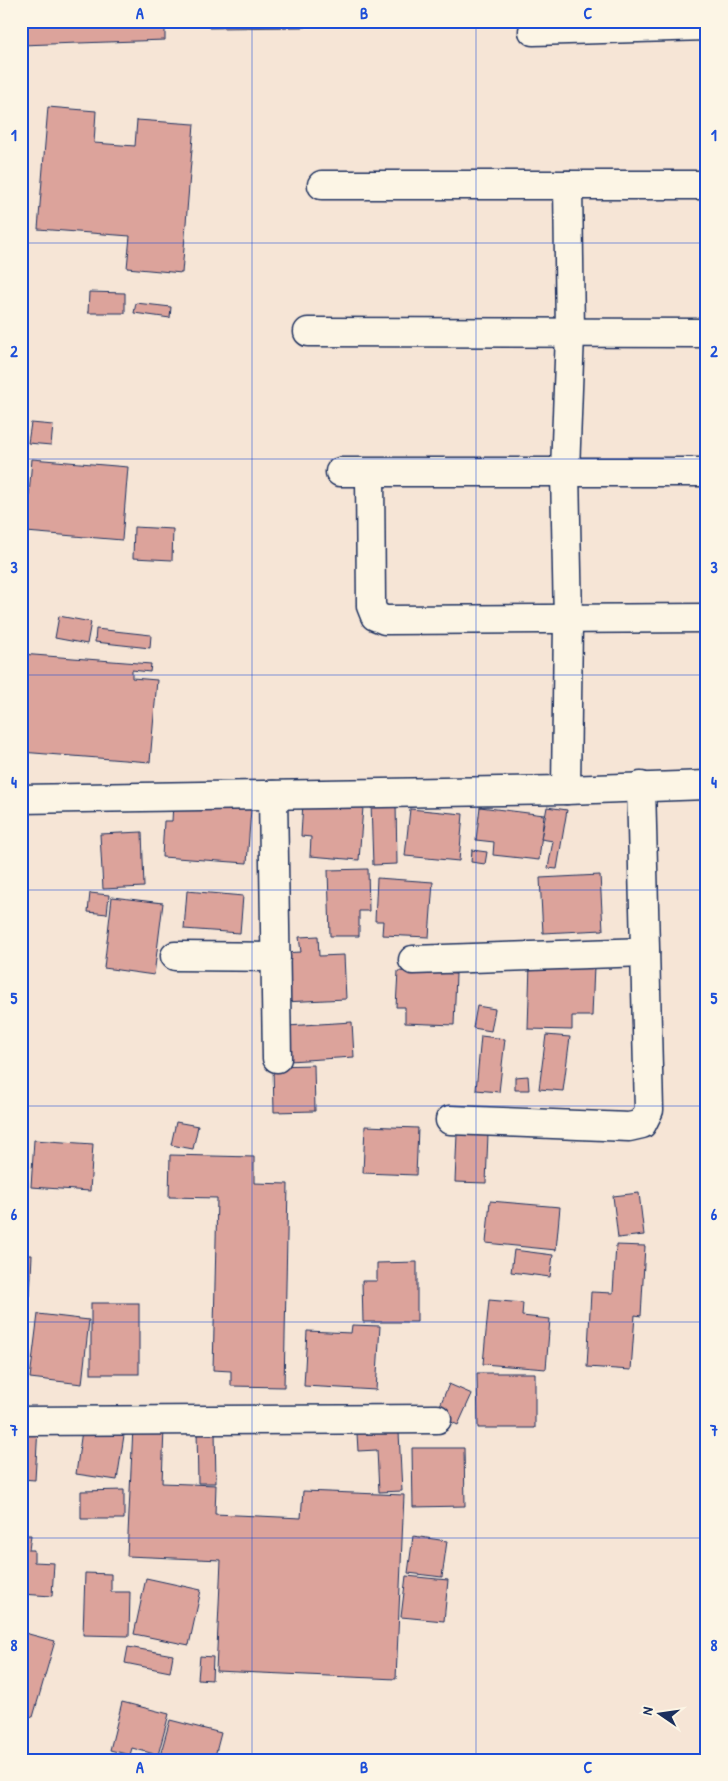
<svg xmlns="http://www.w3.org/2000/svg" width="728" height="1781" viewBox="0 0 728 1781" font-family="'Patrick Hand',sans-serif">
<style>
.building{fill:#dca39b;stroke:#1b2f5e}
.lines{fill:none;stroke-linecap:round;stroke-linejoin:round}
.minor-casing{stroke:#1b2f5e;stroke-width:31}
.minor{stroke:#fcf5e5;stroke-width:28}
.grid{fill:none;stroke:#1d4ed8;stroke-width:1;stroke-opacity:0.55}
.neatline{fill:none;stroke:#1d4ed8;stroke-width:2}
.grid-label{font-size:16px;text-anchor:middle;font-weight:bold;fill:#1d4ed8}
</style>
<rect width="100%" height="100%" fill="#f6e5d6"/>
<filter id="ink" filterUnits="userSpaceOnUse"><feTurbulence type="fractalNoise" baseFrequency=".02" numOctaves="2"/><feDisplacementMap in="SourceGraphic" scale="10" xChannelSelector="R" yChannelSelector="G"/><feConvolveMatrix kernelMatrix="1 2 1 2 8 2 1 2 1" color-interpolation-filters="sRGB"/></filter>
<g filter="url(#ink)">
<!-- building -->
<g class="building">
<path d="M21,21H165V40L21,45Z"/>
<path d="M209,21H305V27L209,28Z"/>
<path d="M48,107L96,111L94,143L135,146L137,120L194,124L182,273L127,268L130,236L38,229Z"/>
<path d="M89,292L125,293V313H88Z"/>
<path d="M136,303L171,307L170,318L134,313Z"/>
<path d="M31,423L53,425L51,445L28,443Z"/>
<path d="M32,459L128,467L122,540L26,532Z"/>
<path d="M134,527L173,529L172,560L133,558Z"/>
<path d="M59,616L91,622L87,644L55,638Z"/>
<path d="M96,629L151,635L150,648L95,642Z"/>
<path d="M21,654L151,664L150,672L132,670V678L157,680L150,762L21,752Z"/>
<path d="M303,802L363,807L359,860L310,856L311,837L301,836Z"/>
<path d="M173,803L251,809L247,863L162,857L164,821H172Z"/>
<path d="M371,803H396L397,864L373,865Z"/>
<path d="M480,807L544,815L539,860L493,855L494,842L476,840Z"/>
<path d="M547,807L567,810L557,869L548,868L553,841L541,839Z"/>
<path d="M410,809L463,814L459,861L405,856Z"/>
<path d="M142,832L144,887L103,889L100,834Z"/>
<path d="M472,850L487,852L485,864L471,862Z"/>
<path d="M368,869L369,911H359V936H330L328,870Z"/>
<path d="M600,875L603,930L543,933L540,878Z"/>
<path d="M377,878L433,882L429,937L382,935L383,921H375Z"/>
<path d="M187,891L243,896L240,933L184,929Z"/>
<path d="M90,893L109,895L107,914L88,912Z"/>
<path d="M112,897L163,903L154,975L104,968Z"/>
<path d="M318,936L319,956L344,955L346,999L284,1002L282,953L301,952L299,937Z"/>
<path d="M530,964L594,966L592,1016H572V1030L528,1029Z"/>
<path d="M398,971L456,974L454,1025L405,1023V1007H396Z"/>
<path d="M477,1006L495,1009L491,1031L473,1028Z"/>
<path d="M352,1022L354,1057L289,1061L287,1026Z"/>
<path d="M546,1035L570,1037L563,1091L539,1089Z"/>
<path d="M481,1036L505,1039L499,1092L476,1090Z"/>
<path d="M314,1065L315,1111L274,1112L273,1066Z"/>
<path d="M528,1076L529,1090H515V1077Z"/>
<path d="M176,1122L198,1126L193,1149L171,1145Z"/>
<path d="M365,1126L418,1128L416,1175L363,1173Z"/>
<path d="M457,1134H488L486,1183L455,1182Z"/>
<path d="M34,1140L93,1144L90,1191L31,1187Z"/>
<path d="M170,1155L254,1157V1183L288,1184L284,1387L231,1386V1371L213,1370L217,1198L169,1197Z"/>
<path d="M639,1193L644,1235L618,1238L613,1196Z"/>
<path d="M490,1201L560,1207L556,1250L486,1243Z"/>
<path d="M616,1245L645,1246L641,1316L635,1315L631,1370L587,1367L591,1292L613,1293Z"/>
<path d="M514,1250L553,1255L550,1277L511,1272Z"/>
<path d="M21,1255H32L30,1296L21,1295Z"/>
<path d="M417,1262V1322H363L362,1281H377V1263Z"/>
<path d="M489,1300L523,1303L522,1316L550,1319L546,1369L483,1364Z"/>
<rect x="91" y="1303" width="48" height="71"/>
<path d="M38,1314L89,1320L82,1384L30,1378Z"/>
<path d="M352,1325L380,1326L376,1390L304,1386L307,1331L351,1333Z"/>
<path d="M477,1373H535V1428H478Z"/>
<path d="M449,1384L472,1394L458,1425L436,1415Z"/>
<path d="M398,1413L402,1491L379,1492L377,1450L358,1451L356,1416Z"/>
<path d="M83,1423L125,1429L117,1480L76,1474Z"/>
<path d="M21,1427H38L35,1480L21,1479Z"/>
<path d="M133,1427L164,1428L162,1483L216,1485L215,1514L301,1518L303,1491L404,1495L396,1679L216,1671L221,1560L127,1556Z"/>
<path d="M197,1430H215L216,1483H198Z"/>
<path d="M412,1448H464L465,1506L413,1507Z"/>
<path d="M124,1490V1519H81V1491Z"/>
<path d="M21,1535H31L29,1550H34V1562L54,1563L52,1596L21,1594Z"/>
<path d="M413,1536L447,1541L442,1577L408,1573Z"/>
<path d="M85,1573L111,1574V1592H130L129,1636L83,1635Z"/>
<path d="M406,1576L448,1580L444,1621L401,1617Z"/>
<path d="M146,1578L201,1590L189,1645L134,1634Z"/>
<path d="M21,1632L55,1641L33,1717L21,1714Z"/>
<path d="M128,1647L173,1655L170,1672L125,1663Z"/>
<path d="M200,1656L213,1657L212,1680L198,1679Z"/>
<path d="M122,1702L169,1714L158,1755L132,1748L130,1755L110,1750Z"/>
<path d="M170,1720L221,1733L214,1760H174L160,1756Z"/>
</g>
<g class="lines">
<!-- minor casing -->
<g class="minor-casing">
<g id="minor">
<path d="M533,31L707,26"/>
<path d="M322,185H707"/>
<path d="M308,332L707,333"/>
<path d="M340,472H707"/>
<path d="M370,473L371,606L375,616L385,620L707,618"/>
<path d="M566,790L568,620L565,471L570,333L568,185"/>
<path d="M273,795L277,1058"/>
<path d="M21,799L566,790L707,785"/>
<path d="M175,956L276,957"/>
<path d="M413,960L645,952"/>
<path d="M450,1120L629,1127L642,1124L649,1110L641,786"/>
<path d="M21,1421L437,1419"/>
</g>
</g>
<!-- minor -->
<use href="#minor" class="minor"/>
</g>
</g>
<!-- grid -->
<path class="grid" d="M252,21V1760M476,21V1760M21,243H707M21,459H707M21,675H707M21,890H707M21,1106H707M21,1322H707M21,1538H707"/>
<!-- margin -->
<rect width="728" height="1781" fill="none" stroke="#fcf5e5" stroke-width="55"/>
<!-- north arrow -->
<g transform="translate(660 1714) rotate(283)" stroke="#fcf5e5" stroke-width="4" paint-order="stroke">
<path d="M0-4L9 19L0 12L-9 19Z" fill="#1b2f5e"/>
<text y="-8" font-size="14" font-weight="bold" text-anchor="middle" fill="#1b2f5e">N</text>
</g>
<rect x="28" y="28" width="672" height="1726" class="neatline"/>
<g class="grid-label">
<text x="140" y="19">A</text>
<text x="364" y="19">B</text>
<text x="588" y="19">C</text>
<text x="14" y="141">1</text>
<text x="714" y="141">1</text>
<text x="14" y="357">2</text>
<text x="714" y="357">2</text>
<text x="14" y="573">3</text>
<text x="714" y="573">3</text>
<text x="14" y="788">4</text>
<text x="714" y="788">4</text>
<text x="14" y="1004">5</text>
<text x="714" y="1004">5</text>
<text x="14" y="1220">6</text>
<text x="714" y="1220">6</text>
<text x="14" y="1436">7</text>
<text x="714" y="1436">7</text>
<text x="14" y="1651">8</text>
<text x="714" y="1651">8</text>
<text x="140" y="1773">A</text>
<text x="364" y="1773">B</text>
<text x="588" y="1773">C</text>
</g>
</svg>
